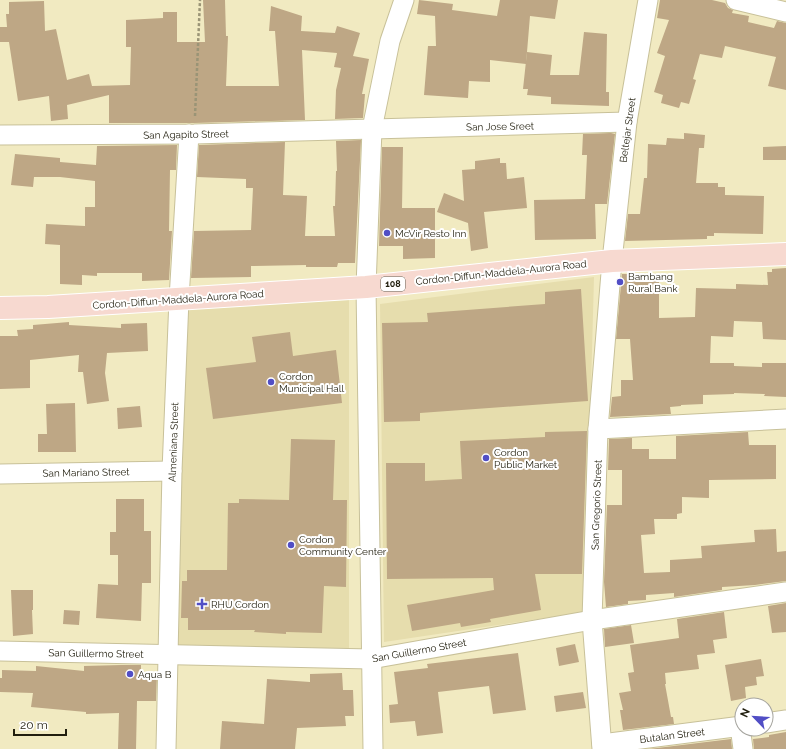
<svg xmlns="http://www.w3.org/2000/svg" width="786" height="749" viewBox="0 0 786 749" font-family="Raleway,sans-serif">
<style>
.built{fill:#e6ddad}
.building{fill:#bea785}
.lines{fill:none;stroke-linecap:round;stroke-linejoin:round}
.street-casing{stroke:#c8c199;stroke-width:21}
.primary-casing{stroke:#fff;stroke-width:24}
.path{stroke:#9a9476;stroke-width:2.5;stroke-dasharray:3 2;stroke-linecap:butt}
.street{stroke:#fff;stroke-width:19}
.primary{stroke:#f7d9d0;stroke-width:22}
.poi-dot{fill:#514ec5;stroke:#fff;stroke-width:1.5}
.labels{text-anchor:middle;stroke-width:4;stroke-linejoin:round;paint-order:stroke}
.shield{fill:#fff;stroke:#646256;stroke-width:1}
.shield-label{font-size:9px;font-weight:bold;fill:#211e0e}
.street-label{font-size:10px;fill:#211e0e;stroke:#fff}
.poi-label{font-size:10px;fill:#211e0e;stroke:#fff;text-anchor:start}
</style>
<rect width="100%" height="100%" fill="#f1eac1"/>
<!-- built -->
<g class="built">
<path d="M594,277L585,612L384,642L380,304Z"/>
<path d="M349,299V649L178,651L183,310Z"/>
</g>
<!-- building -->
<g class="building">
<path d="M203,0H225L226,36H228L226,86H279L275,31H269L271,6L302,16L301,31L335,33L337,26L360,33L353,56L369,59L362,94H365L363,118L335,119L336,90L341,68L334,67L337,53L302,50L305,120L194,123H109V95L67,105L68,119L51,121L49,96L18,101L9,42H0V27H7L6,14H9V2L44,1L45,31L56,29L67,80L89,74L92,86L130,85L131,47H126V20L163,18V12H177V42H205Z"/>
<path d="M419,0L453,4L452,10L497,16L500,0H558L555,19L530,16L526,64L490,60V82L469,81L468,98L424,95L428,46H436L435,16L417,14Z"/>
<path d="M660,0H712L725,3L728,8L733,10L732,13L749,16L748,22L774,28L777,21L786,23V90L768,86L776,57L725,46L722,58L700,54L693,79L696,80L689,104L681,102L679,108L661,103L663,95L654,92L665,56L657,53L669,20L657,18Z"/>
<path d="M584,32L607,34L606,92H609V106L551,104V97L527,95L528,89H523L527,52L552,55L550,75H579Z"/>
<path d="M611,133L615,134L607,204H595L596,239L535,240L534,200L585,199L587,155H582L583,134Z"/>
<path d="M684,133L705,135L704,148H699L696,183H718V187H725V195L764,196L763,234L714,233V236H707V239L625,241L628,214H640L644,178H647L648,144L666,145L667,138L684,139Z"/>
<path d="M361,140L355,263H338L337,267H306V265L251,266V277L191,278L194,231L251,230L253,188H246V179L197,177L199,145L285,142L283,195L307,196L305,236H335L333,206H335L336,171H337L336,141Z"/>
<path d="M177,145L176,170H170L169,231H172L169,280L142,281V273H97V276L82,275V285L60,284V245L45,244L46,224L85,226V207H95V181L60,177H34L33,187L11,185L15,154L60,158V162L96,165L97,146Z"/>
<path d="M786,146V160H763V147Z"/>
<path d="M382,147H403L402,208H435V258L403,259V246H379Z"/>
<path d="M500,158V163H506L507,179L524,177L527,208L484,212L488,248L471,251L468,223L437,212L444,193L464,201L462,170L475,169V161Z"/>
<path d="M786,268V340L763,339L762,322L734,321L733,337L711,336L710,363H734V366L762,367V363H786V397L764,396L765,394L734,393V394L703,395V404L681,405V406L670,407L671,414L610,417L612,397L621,396V380H633L630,339H616L622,274H648V279H659V318L695,317L696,288L736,289V284L768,285L767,272H772V269Z"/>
<path d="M581,289L588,401L420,413V421L384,422L382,323L428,322L427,313L545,304V292Z"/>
<path d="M69,322V325L121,328V324L147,323L148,351L107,353L105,373L109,401L87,404L83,372H78L79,355L30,360V388L0,389V336H18L17,330L33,329V325Z"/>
<path d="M290,332L293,356L336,350L342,403L213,419L206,368L256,362L252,337Z"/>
<path d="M75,403L76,452H38V434H47L46,404Z"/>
<path d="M140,406L142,427L118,429L117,408Z"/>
<path d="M587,431L582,574H535L541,610L490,619L491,622L461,627L460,623L412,631L407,605L494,590L493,578L387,579L386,463H425V481L462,479L460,441L545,437V432Z"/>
<path d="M748,432L749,445H776V479L709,480V498L682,497V513L677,514V519H654L655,534L641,535L644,573L670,572V560L702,558L701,546L755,542L754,530L776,529L777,552L786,551V581L755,585L722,587V590L674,597V593L646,595V600L628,601V604L606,607L604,582L607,505H622V470H608L609,439L632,438V449H649V459H676V436Z"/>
<path d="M291,439L335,440L333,500H347L346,587L324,586L322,633L286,632V634L254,632L255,630H188V618H181L182,581H187V570H227L228,503H239V499L289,500Z"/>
<path d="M116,499H144V531H151V583H142L141,621L96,618L98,584L118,585V555H110V532H116Z"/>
<path d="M11,590H33V610H32L33,634L13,636Z"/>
<path d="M786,603V632L772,633L768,606Z"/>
<path d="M64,610L80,611L79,625L63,624Z"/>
<path d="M724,612L727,638L713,640L715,653L697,655L699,669L665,673L666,684H665L671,717H673L674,724L623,730L620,710H623L619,693L631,691L628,673L634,672L630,645L679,638L677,619Z"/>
<path d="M631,625L634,643L605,647L604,629Z"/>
<path d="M575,644L579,662L559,666L556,648Z"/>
<path d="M518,653L526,710L493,714L489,686L438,692L443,733L417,736L415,721L390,723L389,705L398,704L394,672L428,668L427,664Z"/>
<path d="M761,659L764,676L756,677L757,685L745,687L746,698L731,701L725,665Z"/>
<path d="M121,665H141V674H157L156,701H137L136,749H118L119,713L86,714V712L31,707L33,693L0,692V678H2V670L36,671V666L84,671V666Z"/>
<path d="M342,673L343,690H353L354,716H345L346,726L297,728L295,749H220L222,721L264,724L267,679L310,682V674Z"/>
<path d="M583,692L586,708L556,712L554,696Z"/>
<path d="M786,732V749H754L753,739L769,737V735Z"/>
<path d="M731,739L732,749H649Z"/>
</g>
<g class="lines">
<!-- street casing -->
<g class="street-casing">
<g id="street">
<path d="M736,0L786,12"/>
<path d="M0,135L194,134L627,122"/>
<path d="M598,429L786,419"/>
<path d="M0,474L172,471"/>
<path d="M0,651L371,659L592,620L786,592"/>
<path d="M766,723L786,720"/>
<path d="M740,726L743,749"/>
<path d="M602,744L742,726"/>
<path d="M166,749L172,471L179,299L189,134"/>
<path d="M373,749L366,287L372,129L390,41L404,0"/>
<path d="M602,749L592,620L598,429L612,261L627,122L648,0"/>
</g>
</g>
<!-- primary casing -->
<g class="primary-casing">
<path id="primary" d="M0,308L48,307L366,287L612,261L786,254"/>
</g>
<!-- path -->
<path class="path" d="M195,116L200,0"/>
<!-- street -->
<use href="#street" class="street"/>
<!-- primary -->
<use href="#primary" class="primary"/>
</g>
<!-- markers -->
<g class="poi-dot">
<circle cx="387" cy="233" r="4"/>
<circle cx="620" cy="282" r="4"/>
<circle cx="271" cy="382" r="4"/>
<circle cx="486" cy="458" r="4"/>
<circle cx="291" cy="545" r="4"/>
<path d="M200 598h4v4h4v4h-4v4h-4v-4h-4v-4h4z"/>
<circle cx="130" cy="674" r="4"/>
</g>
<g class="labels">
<!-- shield labels -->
<rect class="shield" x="381" y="277" width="24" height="14" rx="3"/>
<g class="shield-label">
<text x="393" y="287">108</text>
</g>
<!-- street labels -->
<g class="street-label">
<text transform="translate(500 126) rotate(-1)" y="4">San Jose Sreet</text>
<text transform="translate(627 130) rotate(-82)" y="4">Beltejar Street</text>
<text transform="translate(186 134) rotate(-1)" y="4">San Agapito Street</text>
<text transform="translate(501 272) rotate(-6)" y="4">Cordon-Diffun-Maddela-Aurora Road</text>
<text transform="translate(178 299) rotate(-4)" y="4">Cordon-Diffun-Maddela-Aurora Road</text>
<text transform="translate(173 442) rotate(-88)" y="4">Almeniana Street</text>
<text transform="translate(86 472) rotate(-1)" y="4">San Mariano Street</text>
<text transform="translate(596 505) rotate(-88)" y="4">San Gregorio Street</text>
<text transform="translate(419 650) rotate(-10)" y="4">San Guillermo Street</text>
<text transform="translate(96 653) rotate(1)" y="4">San Guillermo Street</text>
<text transform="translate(672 735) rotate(-7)" y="4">Butalan Street</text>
</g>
<!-- poi labels -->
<g class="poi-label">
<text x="395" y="237">McVir Resto Inn</text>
<text x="628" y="280">Bambang<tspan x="628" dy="12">Rural Bank</tspan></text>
<text x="279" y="380">Cordon<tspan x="279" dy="12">Municipal Hall</tspan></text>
<text x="494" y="456">Cordon<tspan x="494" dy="12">Public Market</tspan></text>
<text x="299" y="543">Cordon<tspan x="299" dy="12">Community Center</tspan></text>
<text x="211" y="608">RHU Cordon</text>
<text x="138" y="678">Aqua B</text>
</g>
</g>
<!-- north arrow -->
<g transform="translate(754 717) rotate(295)"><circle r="19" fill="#ffffff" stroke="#a6a59f"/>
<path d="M0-3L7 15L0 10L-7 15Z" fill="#514ec5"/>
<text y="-6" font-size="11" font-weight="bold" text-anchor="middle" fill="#211e0e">N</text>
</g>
<!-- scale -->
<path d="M14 729v6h52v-6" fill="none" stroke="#211e0e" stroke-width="2"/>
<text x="20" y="729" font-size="12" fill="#211e0e" stroke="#ffffff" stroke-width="3" paint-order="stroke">20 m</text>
</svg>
